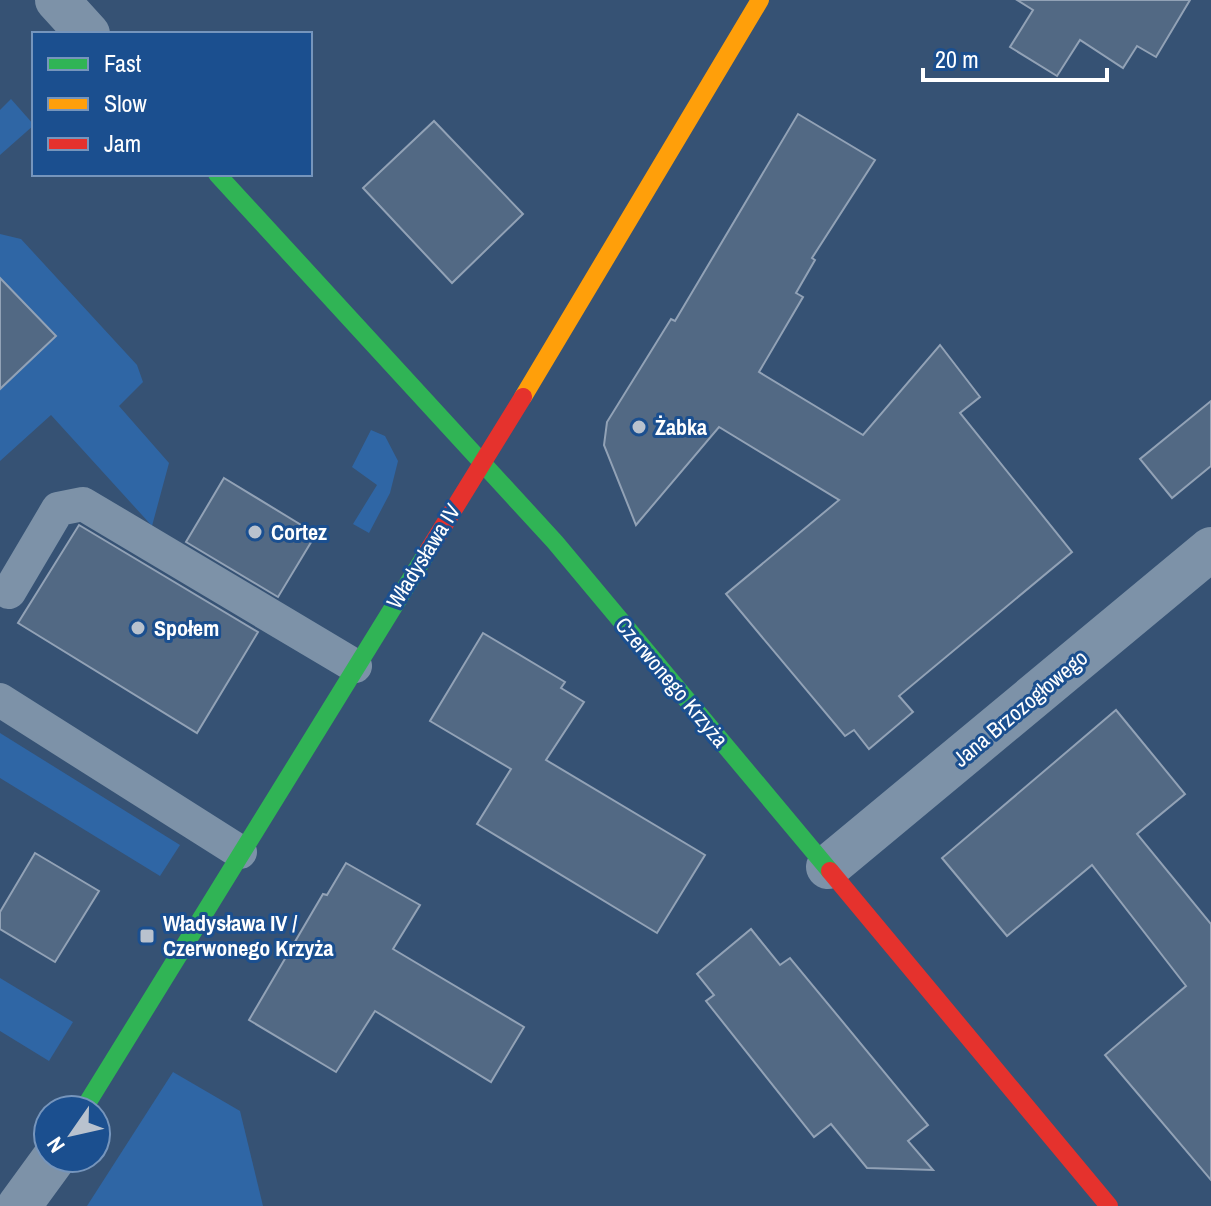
<svg xmlns="http://www.w3.org/2000/svg" width="1211" height="1206" viewBox="0 0 1211 1206" font-family="'Archivo Narrow',sans-serif">
<style>
.green{fill:#2f66a5}
.building{fill:#526984;stroke:#92a2b6;stroke-width:2}
.lines{fill:none;stroke-linecap:round;stroke-linejoin:round}
.lane{stroke:#7d92a8;stroke-width:34}
.street{stroke:#7d92a8;stroke-width:44}
.fast{stroke:#30b455;stroke-width:18}
.slow{stroke:#ff9f0a;stroke-width:18}
.jam{stroke:#e5322d;stroke-width:18}
.poi-dot{fill:#b9c2ce;stroke:#1b4f8f;stroke-width:3}
.labels{text-anchor:middle;stroke-width:6;stroke-linejoin:round;paint-order:stroke}
.poi-label{font-size:22px;font-weight:bold;fill:#fff;stroke:#1b4f8f;text-anchor:start}
.street-label{font-size:22px;fill:#fff;stroke:#1b4f8f}
</style>
<rect width="100%" height="100%" fill="#365274"/>
<!-- green -->
<g class="green">
<path d="M11,99L34,125L0,155V110Z"/>
<path d="M0,234L21,239L137,365L143,382L119,406L169,463L152,526L51,415L0,461V389L56,336L0,278Z"/>
<path d="M371,430L385,436L398,461L390,493L369,533L353,524L377,485L352,467Z"/>
<path d="M0,733L180,845L160,876L0,778Z"/>
<path d="M0,978L73,1022L49,1061L0,1031Z"/>
<path d="M173,1072L240,1111L263,1206H87Z"/>
</g>
<!-- building -->
<g class="building">
<path d="M1017,0H1190L1156,57L1137,46L1123,68L1080,40L1057,76L1010,47L1033,10Z"/>
<path d="M798,114L875,160L812,258L815,260L796,293L803,297L759,372L863,435L940,345L980,397L960,413L1072,552L899,696L913,712L869,749L854,730L845,736L726,594L839,500L719,427L636,525L604,445L607,422L671,319L675,321Z"/>
<path d="M434,121L523,214L452,283L363,188Z"/>
<path d="M0,278L56,336L0,389Z"/>
<path d="M1211,401V466L1172,498L1140,459Z"/>
<path d="M224,478L316,534L278,597L186,542Z"/>
<path d="M79,525L258,632L197,733L18,623Z"/>
<path d="M483,633L565,682L561,688L584,702L546,760L705,855L657,933L477,824L511,769L430,721Z"/>
<path d="M1116,710L1185,794L1137,834L1211,924V1180L1105,1055L1186,986L1092,865L1007,936L942,858Z"/>
<path d="M35,853L99,891L55,962L0,929V912Z"/>
<path d="M346,863L420,905L393,949L524,1027L491,1082L375,1011L336,1072L249,1020L323,894L327,895Z"/>
<path d="M751,929L780,965L790,958L928,1125L908,1141L933,1170L867,1168L831,1124L814,1137L706,1001L714,995L697,974Z"/>
</g>
<g class="lines">
<!-- lane -->
<g class="lane">
<path d="M9,592L58,509L83,504L355,666"/>
<path d="M0,700L240,852"/>
</g>
<!-- street -->
<g class="street">
<path d="M57,0L88,34"/>
<path d="M828,867L1211,549"/>
<path d="M19,1206L54,1158"/>
</g>
<!-- fast -->
<g class="fast">
<path d="M217,174L555,542L830,871"/>
<path d="M83,1110L428,551"/>
</g>
<!-- slow -->
<path class="slow" d="M523,397L760,0"/>
<!-- jam -->
<g class="jam">
<path d="M428,551L523,397"/>
<path d="M830,871L1109,1206"/>
</g>
</g>
<!-- markers -->
<g class="poi-dot">
<circle cx="639" cy="427" r="8"/>
<circle cx="255" cy="532" r="8"/>
<circle cx="138" cy="628" r="8"/>
<rect x="139" y="928" width="16" height="16" rx="4"/>
</g>
<g class="labels">
<!-- poi labels -->
<g class="poi-label">
<text x="655" y="435">Żabka</text>
<text x="271" y="540">Cortez</text>
<text x="154" y="636">Społem</text>
<text x="163" y="931">Władysława IV /<tspan x="163" dy="25">Czerwonego Krzyża</tspan></text>
</g>
<!-- street labels -->
<g class="street-label">
<text transform="translate(423 556) rotate(-58)" y="8">Władysława IV</text>
<text transform="translate(672 682) rotate(50)" y="8">Czerwonego Krzyża</text>
<text transform="translate(1020 708) rotate(-40)" y="8">Jana Brzozogłowego</text>
</g>
</g>
<!-- legend -->
<rect x="32" y="32" width="280" height="144" fill="#1b4f8f" stroke="#7695bc" stroke-width="2"/>
<rect x="48" y="58" width="40" height="12" fill="#30b455" stroke="#7695bc" stroke-width="2"/>
<text x="104" y="72" font-size="24" fill="#ffffff">Fast</text>
<rect x="48" y="98" width="40" height="12" fill="#ff9f0a" stroke="#7695bc" stroke-width="2"/>
<text x="104" y="112" font-size="24" fill="#ffffff">Slow</text>
<rect x="48" y="138" width="40" height="12" fill="#e5322d" stroke="#7695bc" stroke-width="2"/>
<text x="104" y="152" font-size="24" fill="#ffffff">Jam</text>
<!-- north arrow -->
<g transform="translate(72 1134) rotate(236)"><circle r="38" fill="#1b4f8f" stroke="#7695bc" stroke-width="2"/>
<path d="M0-6L14 30L0 20L-14 30Z" fill="#b9c2ce"/>
<text y="-12" font-size="22" font-weight="bold" text-anchor="middle" fill="#ffffff">N</text>
</g>
<!-- scale -->
<path d="M923 68v12h184v-12" fill="none" stroke="#ffffff" stroke-width="4"/>
<text x="935" y="68" font-size="24" fill="#ffffff" stroke="#1b4f8f" stroke-width="6" paint-order="stroke">20 m</text>
</svg>
